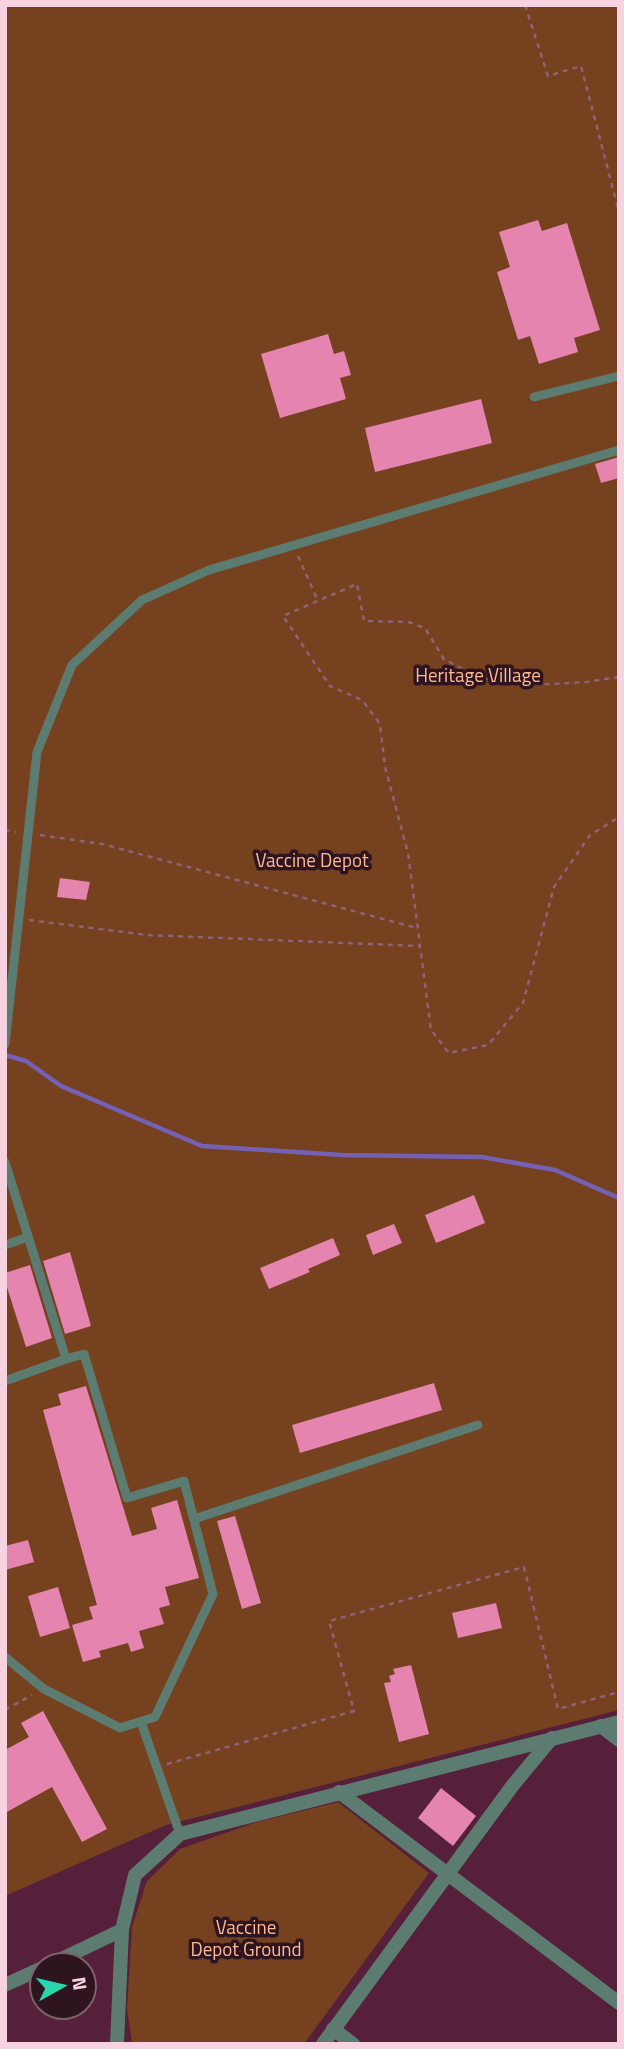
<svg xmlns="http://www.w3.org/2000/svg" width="624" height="2049" viewBox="0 0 624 2049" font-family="'Titillium Web',sans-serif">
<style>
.green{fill:#75411f}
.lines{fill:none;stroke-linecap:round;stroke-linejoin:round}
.stream{stroke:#7461b6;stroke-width:4.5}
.building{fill:#e484af}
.path{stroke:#916177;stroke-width:2.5;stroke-dasharray:5 5;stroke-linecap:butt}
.service{stroke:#5c7c71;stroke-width:9}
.minor{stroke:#5c7c71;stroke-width:14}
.labels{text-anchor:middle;stroke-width:7;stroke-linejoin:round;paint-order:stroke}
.park-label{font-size:19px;fill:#fdb991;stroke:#2d141f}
</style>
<rect width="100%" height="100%" fill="#561f3a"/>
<!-- green -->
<g class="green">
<path d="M5,5H617L619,9V1710L166,1825L5,1896Z"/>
<path d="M338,1802L429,1873L304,2044H132L127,2008L132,1927L147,1881L180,1849L257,1822Z"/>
</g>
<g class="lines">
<!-- stream -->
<path class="stream" d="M5,1055L26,1061L61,1086L202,1146L342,1155L482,1157L555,1170L619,1198"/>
</g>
<!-- building -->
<g class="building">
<path d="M538,220L542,231L567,223L600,330L574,338L578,352L539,364L530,336L518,340L497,272L510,267L499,232Z"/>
<path d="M328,334L334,354L344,351L351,375L340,378L346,399L280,418L261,354Z"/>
<path d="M481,399L492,443L375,472L365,428Z"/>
<path d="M619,457V478L601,483L595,464Z"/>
<path d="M60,878L90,882L86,900L57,897Z"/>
<path d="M474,1195L485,1223L436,1243L425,1215Z"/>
<path d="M394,1224L402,1243L373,1255L366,1235Z"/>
<path d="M333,1238L340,1255L308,1269L310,1272L269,1289L260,1268Z"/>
<path d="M70,1252L91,1326L65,1334L43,1261Z"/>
<path d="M30,1265L52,1338L26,1347L5,1281V1273Z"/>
<path d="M434,1383L442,1410L300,1453L292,1425Z"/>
<path d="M86,1386L132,1536L157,1529L151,1508L177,1500L199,1578L165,1587L170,1605L159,1608L164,1624L139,1631L144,1648L131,1652L128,1643L99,1651L101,1657L83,1662L72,1625L93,1619L89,1607L97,1605L43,1410L61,1405L58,1394Z"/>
<path d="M235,1516L261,1603L242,1609L217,1521Z"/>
<path d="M28,1540L34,1562L5,1570V1546Z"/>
<path d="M58,1587L70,1628L40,1637L28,1596Z"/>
<path d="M496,1603L502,1628L458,1638L452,1613Z"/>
<path d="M411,1665L429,1734L399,1742L384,1683L391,1682L389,1676L395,1674L393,1669Z"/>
<path d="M43,1711L107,1829L82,1842L52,1787L5,1813V1750L29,1737L21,1723Z"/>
<path d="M441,1788L476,1816L453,1846L418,1818Z"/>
</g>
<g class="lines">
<!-- path -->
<g class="path">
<path d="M525,5L548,76L581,66L619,212"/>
<path d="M298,556L318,601"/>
<path d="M619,677L587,682L530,685L477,677L444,659L425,628L408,622L364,621L357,584L283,616L330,686L362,700L380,724L385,767L408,853L431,1030L449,1053L488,1045L523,1003L554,887L590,835L619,817"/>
<path d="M5,830L16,832"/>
<path d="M40,835L102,844L417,928"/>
<path d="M29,920L147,935L420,946"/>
<path d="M5,1710L32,1695"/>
<path d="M167,1764L354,1711L329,1621L524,1567L558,1709L619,1692"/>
</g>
<!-- service -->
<g class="service">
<path d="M534,397L619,376"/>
<path d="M5,1044L37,752L72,665L142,600L209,570L619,450"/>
<path d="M5,1162L66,1359L84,1354L127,1498L184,1481L213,1594L155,1717L120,1728L44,1689L5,1657"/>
<path d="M5,1245L28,1237"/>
<path d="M5,1381L66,1359"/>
<path d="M194,1519L478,1425"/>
<path d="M141,1722L180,1834"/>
</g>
<!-- minor -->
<g class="minor">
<path d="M601,1726L619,1740"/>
<path d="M339,1792L619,2003"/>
<path d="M49,1965L122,1930"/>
<path d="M5,1985L42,1968"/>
<path d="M333,2029L353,2044"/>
<path d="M117,2044L122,1930L135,1875L180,1834L619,1722"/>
<path d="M323,2044L513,1785L552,1738"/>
</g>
</g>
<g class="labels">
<!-- park labels -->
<g class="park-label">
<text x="478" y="682">Heritage Village</text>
<text x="312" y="867">Vaccine Depot</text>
<text x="246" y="1934">Vaccine<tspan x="246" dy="22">Depot Ground</tspan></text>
</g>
</g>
<!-- border -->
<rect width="624" height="2049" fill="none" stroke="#f7d3e1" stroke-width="14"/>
<!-- north arrow -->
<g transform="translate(63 1986) rotate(82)"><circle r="33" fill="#2d141f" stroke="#7e606d" stroke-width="2"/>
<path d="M0-5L12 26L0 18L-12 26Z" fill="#28d5ad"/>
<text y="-10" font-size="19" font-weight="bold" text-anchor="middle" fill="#f7d3e1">N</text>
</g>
</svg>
